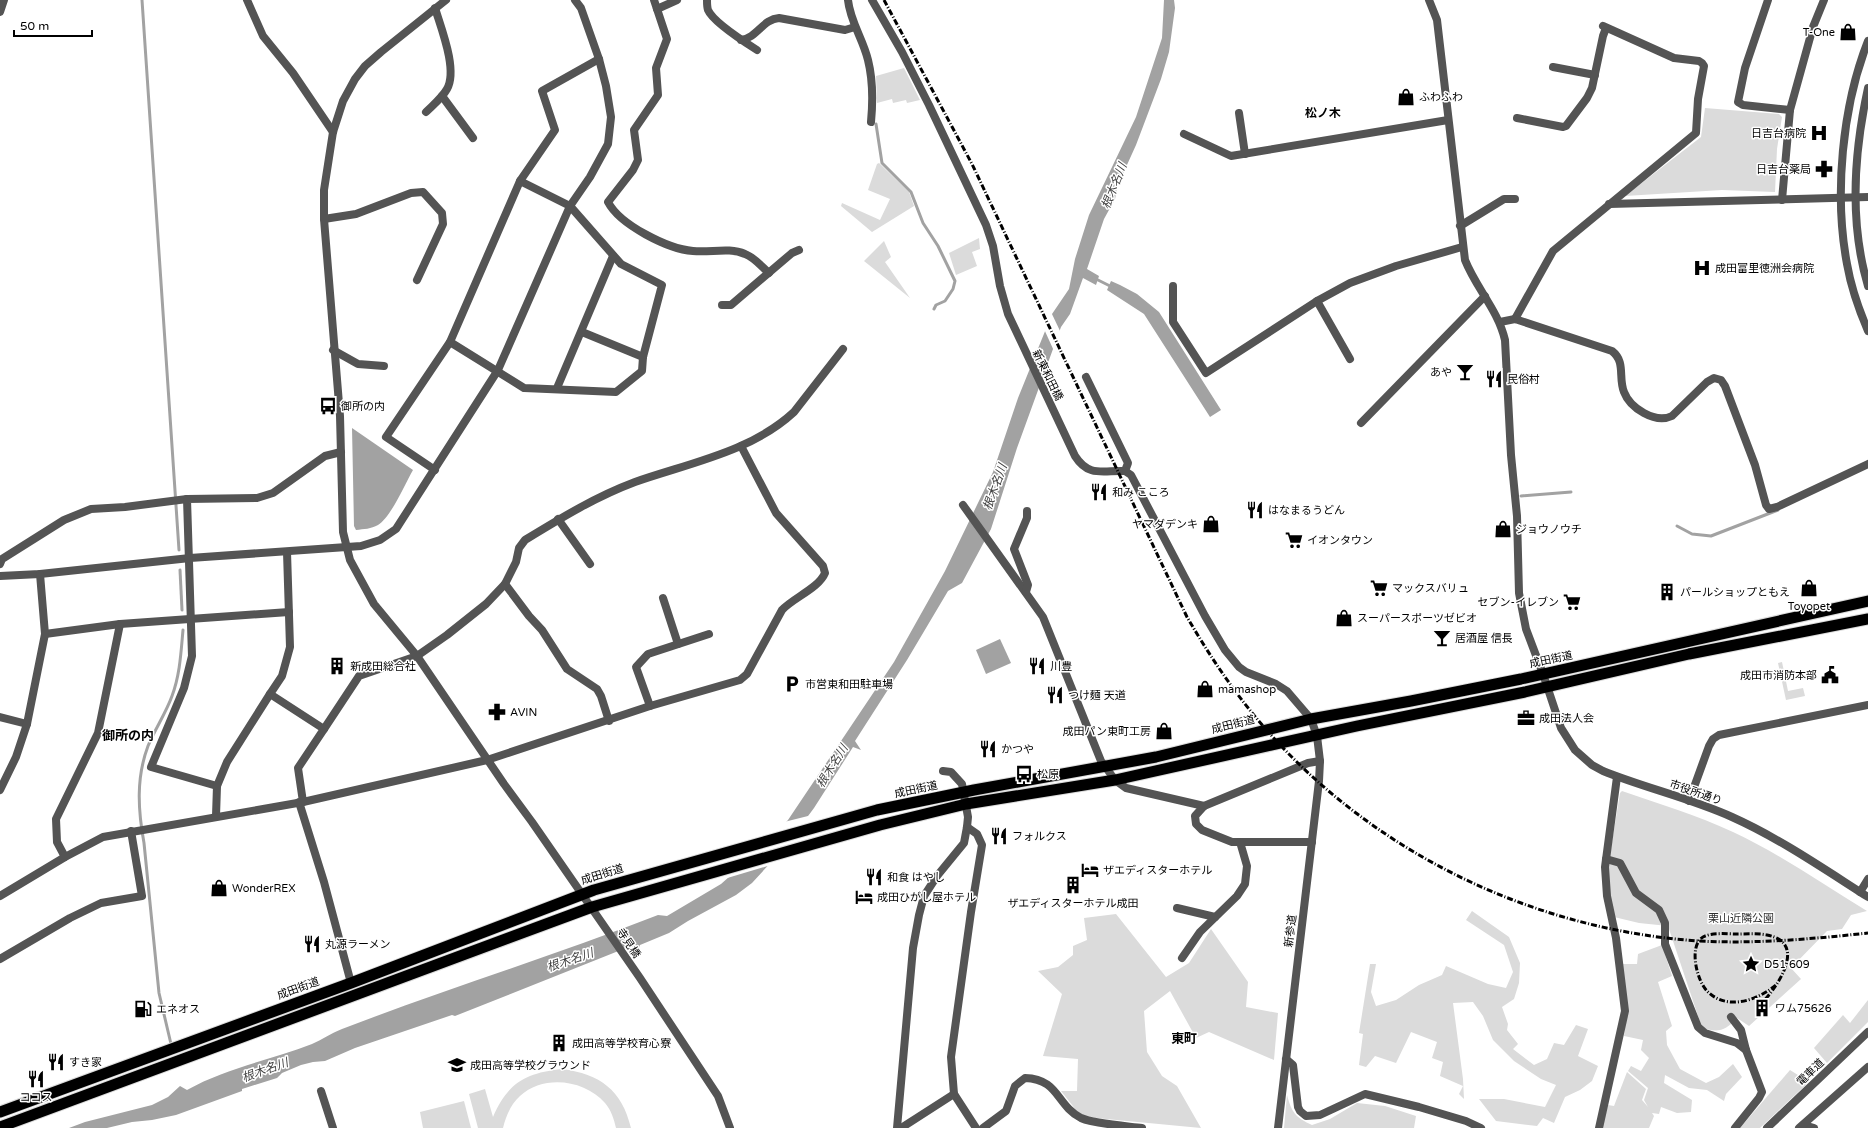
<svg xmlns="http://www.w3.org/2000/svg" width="1868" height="1128" viewBox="0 0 1868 1128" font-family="'Varela Round','Noto Sans JP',sans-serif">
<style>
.green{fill:#dbdbdb}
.water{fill:#a2a2a2}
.pier{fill:#fff}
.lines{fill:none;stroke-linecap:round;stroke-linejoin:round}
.stream{stroke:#a2a2a2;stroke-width:3}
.trunk-casing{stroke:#dbdbdb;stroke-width:13}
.minor{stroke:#545454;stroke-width:8}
.tertiary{stroke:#545454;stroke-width:8}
.trunk{stroke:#000;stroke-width:11}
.rail{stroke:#000;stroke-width:3;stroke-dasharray:6 2 1 2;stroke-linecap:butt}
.labels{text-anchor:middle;stroke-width:3;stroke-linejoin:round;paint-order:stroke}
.poi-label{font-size:11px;fill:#000;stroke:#fff;text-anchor:start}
.street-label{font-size:11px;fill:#000;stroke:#fff}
.park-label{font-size:11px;fill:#323232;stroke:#fff}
.neighbourhood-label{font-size:12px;font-weight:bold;fill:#000;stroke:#fff}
.water-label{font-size:12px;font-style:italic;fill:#434343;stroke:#fff}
.quarter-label{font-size:13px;font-weight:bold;fill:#000;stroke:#fff}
</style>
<rect width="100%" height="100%" fill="#fff"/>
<!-- green -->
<g class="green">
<path d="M904,68L920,100L907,103L906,100L893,103L892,99L877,103L876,76Z"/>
<path d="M1705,108L1779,114L1782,117L1777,149L1775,192L1722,190L1625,196L1701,137Z"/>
<path d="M879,163L909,192L914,206L872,232L841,206L842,203L880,220L890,199L868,190L877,164Z"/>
<path d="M979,238L980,249L972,252L977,266L956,275L949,253Z"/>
<path d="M884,241L891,257L885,262L910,298L864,261Z"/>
<path d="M1782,662L1788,691L1803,688L1805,696L1786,700L1778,663Z"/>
<path d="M1622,791C1659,804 1697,815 1733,832C1780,854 1823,884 1867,911L1851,915L1842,929L1827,931L1791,968L1801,979L1749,1026L1737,1018C1725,1031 1719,1033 1702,1028L1668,926L1639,923L1614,917L1609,891L1608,867L1620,793Z"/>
<path d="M1472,911L1509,937L1520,963L1519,983L1514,999L1502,1007L1508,1024L1507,1030L1518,1044L1513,1049L1534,1065L1547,1059L1554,1043L1564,1045L1576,1025L1588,1029L1578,1056L1598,1066L1592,1081L1580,1090L1565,1097L1554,1123L1543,1118L1537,1126L1496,1121L1479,1099H1504L1545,1107L1556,1085L1541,1079L1514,1061L1493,1040L1483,1016L1473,1002L1453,1003L1463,1079L1464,1099L1459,1094L1463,1086L1440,1076L1443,1062L1432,1058L1437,1042L1411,1032L1396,1063L1375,1056L1366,1067L1359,1065L1363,1034L1359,1033L1370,964H1376L1371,992L1376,1006L1396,1000L1419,985L1442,975L1446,966L1488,984L1506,988L1513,972L1504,945L1466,920Z"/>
<path d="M1116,914L1166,977L1189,963L1211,929L1248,982L1246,1007L1278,1013L1274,1060L1209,1032L1196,1038L1170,991L1144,1011L1147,1052L1162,1076L1177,1086L1201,1128L1085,1117L1076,1110L1061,1091H1077L1078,1059L1043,1056L1062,994L1038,971L1058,967L1073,955V946L1087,940L1084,918Z"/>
<path d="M1662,945L1672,976L1658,982L1672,1026L1666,1031L1667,1045L1680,1069L1706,1083L1719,1077L1733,1064L1742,1077L1726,1094L1724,1101L1707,1090L1689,1088L1665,1075L1664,1083L1692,1100L1691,1112L1677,1113L1661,1107L1659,1114L1652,1113L1654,1116L1649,1128H1602L1608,1105L1614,1106L1627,1072L1646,1089L1642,1100L1648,1107L1644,1100L1648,1088L1628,1071L1631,1066L1641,1071L1649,1058L1641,1050L1643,1040L1624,1036L1627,1011L1621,964H1637L1638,954Z"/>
<path d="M1868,1000V1022L1827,1063L1814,1048L1843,1015L1850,1023Z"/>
<path d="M562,1069C600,1074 622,1090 631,1128H616C614,1119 611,1110 605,1103C585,1080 544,1074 520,1096C511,1104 506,1116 503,1128H478L469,1094L485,1089L493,1117C508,1083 525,1073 562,1069Z"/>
<path d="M1790,1070L1809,1082L1760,1128H1740Z"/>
<path d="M1287,1095C1292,1113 1295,1117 1312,1125L1330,1119L1357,1103L1385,1106L1416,1116L1414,1128H1284Z"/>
<path d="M464,1101L471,1128H423L420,1112Z"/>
</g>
<!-- water -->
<g class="water">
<path d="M1164,0H1174L1175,8L1169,52L1161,79L1136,145L1117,187L1115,199L1104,219L1087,269L1099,276L1096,285L1083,278L1070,314L1061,327L1017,448L991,529L962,583L948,591L907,660L855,741L861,750L853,747L814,808L785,847L752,883L736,895L688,921L669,933L640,945L638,951L631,946L455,1016L452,1015L355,1048L325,1061L313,1062L301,1065L282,1073L277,1078L242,1089V1091L176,1115L152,1120L132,1122L107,1128H69L85,1122L152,1105L168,1097L180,1086L187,1090C226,1068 271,1060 312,1044C322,1040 331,1033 342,1029C446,989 553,956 658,915L667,916L721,884L763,847L788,820L894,662L945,571L993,472L1018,398L1052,314L1069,289L1075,259L1089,215L1136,117L1162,38Z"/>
<path d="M1111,281L1120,285L1137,294L1159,312L1221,410L1210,417L1144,314L1107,290Z"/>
<path d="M352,428L413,470C405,484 391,517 378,525C371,529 364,529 356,530L354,526Z"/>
<path d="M1000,639L1011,663L986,674L976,650Z"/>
</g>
<!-- pier -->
<g class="pier">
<path d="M1051,312L1061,333L1054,351L1044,329Z"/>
<path d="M812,815L786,848L771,865L724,879L762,845L784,822Z"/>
</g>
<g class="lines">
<!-- stream -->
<g class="stream">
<path d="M142,0L179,550"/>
<path d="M876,124L882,163L911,192L923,223L938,246L955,281L953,289L945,301L936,305L934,309"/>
<path d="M1094,278L1112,287"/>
<path d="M1521,496L1571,492"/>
<path d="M1677,526L1692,534L1711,536L1778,510"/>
<path d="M180,570L182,610"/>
<path d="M168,1046L171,1044L159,993L144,843C138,810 136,778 148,746C155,729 166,713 172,696C180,675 181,652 183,630"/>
</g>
<!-- trunk casing -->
<g class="trunk-casing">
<g id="trunk">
<path d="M0,1112L351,983L594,890L877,810L974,790L1156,757L1311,719L1411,701L1521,679L1868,601"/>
<path d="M0,1127L592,907L880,825L966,804L1115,780L1357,726L1525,692L1689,654L1868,619"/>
</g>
</g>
<!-- minor -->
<g class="minor">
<path d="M247,0L263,36L293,73L333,132"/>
<path d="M654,0L667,39L656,68L658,95L634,130L638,160L633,170L608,202C620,225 668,249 693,251C710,253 729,247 745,254C754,257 762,267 769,273"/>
<path d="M707,0C707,3 707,7 708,10C713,22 746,43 757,50"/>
<path d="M848,0C850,21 863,39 868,60C873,80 873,101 871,122"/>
<path d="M1768,0L1745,68L1738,102L1743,105L1790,110"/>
<path d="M657,9L677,0"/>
<path d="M0,12L4,0"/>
<path d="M741,40C757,38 763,19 779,18L845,30L855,27"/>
<path d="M1553,67L1595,75"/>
<path d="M442,96L473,138"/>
<path d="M426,112C433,105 442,98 447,89C458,70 441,28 435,8"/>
<path d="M1239,113L1245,154"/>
<path d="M1517,118L1563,127L1566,126L1587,98L1592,88L1603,36L1606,28"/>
<path d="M1184,134L1231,156L1448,120"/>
<path d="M1782,200L1790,110L1813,27L1824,0"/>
<path d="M1609,204L1868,197"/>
<path d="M324,219L356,214L411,193L423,192L442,213L443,224L417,280"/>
<path d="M1460,226L1504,199H1515"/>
<path d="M1173,286V322L1206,373L1317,301L1350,283L1396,266L1462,247"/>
<path d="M1317,301L1350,359"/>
<path d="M722,305H731L792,253L799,250"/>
<path d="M1515,319L1553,251L1696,133L1698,99L1704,66L1702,63L1699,61L1674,58L1603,26"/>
<path d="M1500,322L1515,319L1612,351C1626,362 1618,377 1624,392C1630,408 1655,424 1672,416L1707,382L1714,378L1721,380L1725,386L1755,465L1766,505L1769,509L1777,507L1868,464"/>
<path d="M582,332L643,357"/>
<path d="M450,342L524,388L616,392L642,371L643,357L662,285L621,264L570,206L520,181"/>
<path d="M333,350L358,364L384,366"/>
<path d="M1086,377L1128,463L1125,471"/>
<path d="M557,388L613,256"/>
<path d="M1361,423L1485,296"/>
<path d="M435,470L386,437L450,342L520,181L555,130L542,91L599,59"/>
<path d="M963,505L1043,617L1101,761L1115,780L1126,788L1204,806"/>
<path d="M558,519L590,564"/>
<path d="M0,564L2,559L64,520L91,509L125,507L187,499"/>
<path d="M0,576L40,574L190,558L361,546L380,540L396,529L498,370L570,206L590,177L608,144L611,117L606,86L599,59L581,8L575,0"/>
<path d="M505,584L529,616L542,630L567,669L597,689L601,696L609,721"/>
<path d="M1026,592L1028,585L1014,549L1027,518V511"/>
<path d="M663,598L678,644"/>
<path d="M45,634L120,624L289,612"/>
<path d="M650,706L636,667L648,654L709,634"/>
<path d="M0,717L27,724"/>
<path d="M324,729L359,676L417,656L447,635L486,604L505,584L516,562L519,548L525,540C561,518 595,497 635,482C689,463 751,452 794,412L843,349"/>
<path d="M217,786L151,767L184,688L192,656L187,499L257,498L273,493L325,456L341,452"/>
<path d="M0,790L16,757L27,724L45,634L40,574"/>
<path d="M1689,801L1709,746L1713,739L1719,735L1868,705"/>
<path d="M299,802L324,882L351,983"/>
<path d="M303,802L487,760L650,706L740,680L747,674L782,610C793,598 819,588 825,573L823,566L776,513L741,446"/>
<path d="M216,816L217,786L227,762L270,694"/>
<path d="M967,827L977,834L982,845L971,912L951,1057L954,1094L976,1128"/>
<path d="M1312,842H1232L1202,830L1196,824L1195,816L1204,806L1308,763L1320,761"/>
<path d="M65,857L57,842L56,819L98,733L120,624"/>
<path d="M1606,859L1620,863L1636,893L1659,910L1665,923V944L1698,1027L1705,1033L1737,1043L1746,1050L1762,1092L1759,1098L1735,1128"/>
<path d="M0,896L65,857L103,837L303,802L298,768L324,729L270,694L282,676L290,647L287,552"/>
<path d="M1177,908L1215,917"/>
<path d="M1182,958L1200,932L1237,896L1245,884L1247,866L1240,842"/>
<path d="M0,959L70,918L101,903L142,896L131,831"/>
<path d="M1731,1017L1741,1030L1746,1050"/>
<path d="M1286,1059L1293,1065L1298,1107L1300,1111L1306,1116L1320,1115L1365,1094L1419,1107L1466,1121L1481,1128"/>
<path d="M321,1091L333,1128"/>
<path d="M1804,1125L1814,1128"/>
<path d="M897,1128L913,948L919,915L924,896L937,876L964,843L967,827L968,817L962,784L951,772L943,771"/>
<path d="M901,1128L954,1094"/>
<path d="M983,1128L1006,1111L1015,1086L1025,1078C1059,1079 1056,1105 1081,1118C1094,1124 1126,1126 1142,1128"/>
<path d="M1599,1128L1625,1011L1616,938L1607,896L1605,867L1617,777"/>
<path d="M1799,1128L1868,1067"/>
</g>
<!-- tertiary -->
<g class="tertiary">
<path d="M446,0L381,52L365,66L355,79L343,101L333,132L324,190V219L340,416L343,532L350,560L374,604L417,656L504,784L532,822L640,978L718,1096L730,1128"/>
<path d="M872,0L902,52L929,105L986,225L993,246L1000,286L1008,314L1075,456C1089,478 1104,470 1125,471L1131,475L1205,616L1225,650L1239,667L1246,672L1276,684L1287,691L1311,719L1317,736L1320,761L1319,781L1278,1128"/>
<path d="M1429,0L1437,20L1465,260C1476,288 1498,310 1505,340L1511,455L1517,516L1519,593L1526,629L1543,674L1561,728L1575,750L1592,765L1603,771C1645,788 1690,798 1732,817C1779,838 1824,869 1868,897"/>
<path d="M1868,41C1842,107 1834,195 1847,264C1851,287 1859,310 1868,331"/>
<path d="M1868,88C1854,152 1849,222 1868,286"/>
<path d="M1860,892L1868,879"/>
<path d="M1767,1128L1868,1032"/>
</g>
<!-- trunk -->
<use href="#trunk" class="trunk"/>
<!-- rail -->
<g class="rail">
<path d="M884,0L972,164L1187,617C1208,653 1231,688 1258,720C1367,850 1531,930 1699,941C1756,944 1812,939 1868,933"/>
<path d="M1758,1007C1775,991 1810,943 1767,935C1757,933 1746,934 1736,934C1727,934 1712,932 1703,937C1688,946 1697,982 1708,992C1728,1011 1758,1000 1776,985"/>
</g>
</g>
<!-- icons -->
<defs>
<g id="shop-bare" transform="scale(1.38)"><path d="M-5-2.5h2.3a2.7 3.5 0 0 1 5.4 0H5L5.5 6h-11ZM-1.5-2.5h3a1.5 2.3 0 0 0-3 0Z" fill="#000" stroke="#fff" stroke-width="2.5" paint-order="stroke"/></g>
<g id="hospital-bare" transform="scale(1.38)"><path d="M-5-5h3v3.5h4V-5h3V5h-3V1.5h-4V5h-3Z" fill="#000" stroke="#fff" stroke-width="2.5" paint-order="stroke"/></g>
<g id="pharmacy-bare" transform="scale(1.38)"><path d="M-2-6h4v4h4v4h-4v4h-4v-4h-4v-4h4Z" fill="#000" stroke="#fff" stroke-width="2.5" paint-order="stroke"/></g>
<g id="bar-bare" transform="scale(1.38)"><path d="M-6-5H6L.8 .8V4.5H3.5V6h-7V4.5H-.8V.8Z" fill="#000" stroke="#fff" stroke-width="2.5" paint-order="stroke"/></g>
<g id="restaurant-bare" transform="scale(1.38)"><path d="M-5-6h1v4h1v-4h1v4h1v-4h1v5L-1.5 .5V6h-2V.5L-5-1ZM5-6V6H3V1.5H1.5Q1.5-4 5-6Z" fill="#000" stroke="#fff" stroke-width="2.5" paint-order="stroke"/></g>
<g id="bus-bare" transform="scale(1.38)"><path d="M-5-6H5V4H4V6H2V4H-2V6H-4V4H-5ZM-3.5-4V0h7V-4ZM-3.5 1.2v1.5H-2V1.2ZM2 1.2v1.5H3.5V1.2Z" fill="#000" stroke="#fff" stroke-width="2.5" paint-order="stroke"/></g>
<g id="supermarket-bare" transform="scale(1.38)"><path d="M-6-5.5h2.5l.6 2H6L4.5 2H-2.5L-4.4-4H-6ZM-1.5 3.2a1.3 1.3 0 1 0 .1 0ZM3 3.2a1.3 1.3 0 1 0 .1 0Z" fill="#000" stroke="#fff" stroke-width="2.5" paint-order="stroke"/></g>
<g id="building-bare" transform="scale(1.38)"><path d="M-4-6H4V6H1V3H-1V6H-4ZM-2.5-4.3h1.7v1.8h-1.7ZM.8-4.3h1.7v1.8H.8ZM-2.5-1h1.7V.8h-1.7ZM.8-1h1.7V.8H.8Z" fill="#000" stroke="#fff" stroke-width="2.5" paint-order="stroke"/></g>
<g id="civic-bare" transform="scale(1.38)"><path d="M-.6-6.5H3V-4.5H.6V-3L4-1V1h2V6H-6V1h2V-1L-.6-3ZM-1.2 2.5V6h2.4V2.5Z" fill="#000" stroke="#fff" stroke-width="2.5" paint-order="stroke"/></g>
<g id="parking-bare" transform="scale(1.38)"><path d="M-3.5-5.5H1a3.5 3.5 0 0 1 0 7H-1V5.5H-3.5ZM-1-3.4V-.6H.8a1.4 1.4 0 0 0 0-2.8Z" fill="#000" stroke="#fff" stroke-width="2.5" paint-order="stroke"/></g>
<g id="office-bare" transform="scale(1.38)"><path d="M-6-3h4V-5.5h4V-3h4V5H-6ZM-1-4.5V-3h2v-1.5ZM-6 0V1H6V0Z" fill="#000" stroke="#fff" stroke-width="2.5" paint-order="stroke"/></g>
<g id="hotel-bare" transform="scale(1.38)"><path d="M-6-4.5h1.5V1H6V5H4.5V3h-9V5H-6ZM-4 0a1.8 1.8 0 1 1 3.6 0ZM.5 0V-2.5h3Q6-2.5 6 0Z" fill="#000" stroke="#fff" stroke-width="2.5" paint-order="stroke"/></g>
<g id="sight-bare" transform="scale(1.38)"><path d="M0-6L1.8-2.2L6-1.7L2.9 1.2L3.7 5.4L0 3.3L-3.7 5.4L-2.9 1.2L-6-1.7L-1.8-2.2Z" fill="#000" stroke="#fff" stroke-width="2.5" paint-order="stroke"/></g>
<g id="fuel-bare" transform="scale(1.38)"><path d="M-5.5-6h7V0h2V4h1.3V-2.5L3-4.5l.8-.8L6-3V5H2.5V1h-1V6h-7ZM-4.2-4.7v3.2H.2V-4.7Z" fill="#000" stroke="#fff" stroke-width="2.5" paint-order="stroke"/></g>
<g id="school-bare" transform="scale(1.38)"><path d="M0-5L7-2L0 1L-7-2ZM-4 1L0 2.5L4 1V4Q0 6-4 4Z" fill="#000" stroke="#fff" stroke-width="2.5" paint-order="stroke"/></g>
</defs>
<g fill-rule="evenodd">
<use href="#shop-bare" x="1848" y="32"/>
<use href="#shop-bare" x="1406" y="97"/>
<use href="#hospital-bare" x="1819" y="133"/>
<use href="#pharmacy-bare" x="1824" y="169"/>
<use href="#hospital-bare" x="1702" y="268"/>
<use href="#bar-bare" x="1465" y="372"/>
<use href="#restaurant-bare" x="1494" y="379"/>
<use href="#bus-bare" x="328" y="406"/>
<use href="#restaurant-bare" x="1099" y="492"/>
<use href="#restaurant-bare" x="1255" y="510"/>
<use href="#shop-bare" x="1211" y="524"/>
<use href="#shop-bare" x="1503" y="529"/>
<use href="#supermarket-bare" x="1294" y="540"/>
<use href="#supermarket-bare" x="1379" y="588"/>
<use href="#shop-bare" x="1809" y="588"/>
<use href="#building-bare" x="1667" y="592"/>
<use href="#supermarket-bare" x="1572" y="602"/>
<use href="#shop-bare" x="1344" y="618"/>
<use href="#bar-bare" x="1442" y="638"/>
<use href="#building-bare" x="337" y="666"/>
<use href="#restaurant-bare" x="1037" y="666"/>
<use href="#civic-bare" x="1830" y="675"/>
<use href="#parking-bare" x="792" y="684"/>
<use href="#shop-bare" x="1205" y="689"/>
<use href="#restaurant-bare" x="1055" y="695"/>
<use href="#pharmacy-bare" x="497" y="712"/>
<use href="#office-bare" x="1526" y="718"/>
<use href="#shop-bare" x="1164" y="731"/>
<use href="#restaurant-bare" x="988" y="749"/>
<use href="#bus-bare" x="1024" y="774"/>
<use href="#restaurant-bare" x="999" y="836"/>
<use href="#hotel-bare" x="1090" y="870"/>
<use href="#restaurant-bare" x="874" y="877"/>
<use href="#building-bare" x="1073" y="885"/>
<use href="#shop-bare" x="219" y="888"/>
<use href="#hotel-bare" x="864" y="897"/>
<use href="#restaurant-bare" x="312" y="944"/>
<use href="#sight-bare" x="1751" y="964"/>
<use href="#building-bare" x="1762" y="1008"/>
<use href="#fuel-bare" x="143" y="1009"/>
<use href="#building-bare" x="559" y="1043"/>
<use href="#restaurant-bare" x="56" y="1062"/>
<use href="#school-bare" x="457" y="1065"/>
<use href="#restaurant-bare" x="36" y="1079"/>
</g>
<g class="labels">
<!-- poi labels -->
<g class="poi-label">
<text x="1835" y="36" text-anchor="end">T-One</text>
<text x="1419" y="101">ふわふわ</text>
<text x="1806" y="137" text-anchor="end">日吉台病院</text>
<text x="1811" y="173" text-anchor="end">日吉台薬局</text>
<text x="1715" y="272">成田富里徳洲会病院</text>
<text x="1452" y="376" text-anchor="end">あや</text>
<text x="1507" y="383">民俗村</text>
<text x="341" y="410">御所の内</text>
<text x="1112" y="496">和み こころ</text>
<text x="1268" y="514">はなまるうどん</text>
<text x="1198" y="528" text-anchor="end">ヤマダデンキ</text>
<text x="1516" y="533">ジョウノウチ</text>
<text x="1307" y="544">イオンタウン</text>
<text x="1392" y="592">マックスバリュ</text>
<text x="1680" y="596">パールショップともえ</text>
<text x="1559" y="606" text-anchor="end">セブン-イレブン</text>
<text x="1809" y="610" text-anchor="middle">Toyopet</text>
<text x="1357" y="622">スーパースポーツゼビオ</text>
<text x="1455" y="642">居酒屋 信長</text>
<text x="350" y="670">新成田総合社</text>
<text x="1050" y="670">川豊</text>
<text x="1817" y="679" text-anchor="end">成田市消防本部</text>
<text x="805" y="688">市営東和田駐車場</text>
<text x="1218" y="693">mamashop</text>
<text x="1068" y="699">つけ麵 天道</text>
<text x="510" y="716">AVIN</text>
<text x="1539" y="722">成田法人会</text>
<text x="1151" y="735" text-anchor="end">成田パン東町工房</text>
<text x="1001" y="753">かつや</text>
<text x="1037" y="778">松原</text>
<text x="1012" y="840">フォルクス</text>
<text x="1103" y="874">ザエディスターホテル</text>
<text x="887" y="881">和食 はやし</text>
<text x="232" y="892">WonderREX</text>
<text x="877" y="901">成田ひがし屋ホテル</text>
<text x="1073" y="907" text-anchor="middle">ザエディスターホテル成田</text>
<text x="325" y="948">丸源ラーメン</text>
<text x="1764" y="968">D51 609</text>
<text x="1775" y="1012">ワム75626</text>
<text x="156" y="1013">エネオス</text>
<text x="572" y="1047">成田高等学校育心寮</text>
<text x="69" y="1066">すき家</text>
<text x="470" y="1069">成田高等学校グラウンド</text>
<text x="36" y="1101" text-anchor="middle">ココス</text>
</g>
<!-- street labels -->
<g class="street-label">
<text transform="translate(1048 375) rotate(64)" y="4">新東和田橋</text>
<text transform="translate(1551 659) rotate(-12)" y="4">成田街道</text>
<text transform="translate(1233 724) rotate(-14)" y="4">成田街道</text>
<text transform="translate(916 789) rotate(-12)" y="4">成田街道</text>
<text transform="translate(1696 792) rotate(19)" y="4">市役所通り</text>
<text transform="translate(602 874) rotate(-17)" y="4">成田街道</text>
<text transform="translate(1290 931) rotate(-83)" y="4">新参道</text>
<text transform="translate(629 943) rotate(56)" y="4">寺見橋</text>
<text transform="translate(298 988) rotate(-20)" y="4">成田街道</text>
<text transform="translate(1810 1072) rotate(-44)" y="4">電車道</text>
</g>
<!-- park labels -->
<g class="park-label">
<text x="1741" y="922">栗山近隣公園</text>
</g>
<!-- neighbourhood labels -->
<g class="neighbourhood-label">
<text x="1323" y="117">松ノ木</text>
</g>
<!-- water labels -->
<g class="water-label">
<text transform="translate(1114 186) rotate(-68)" y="4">根木名川</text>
<text transform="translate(995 487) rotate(-70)" y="4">根木名川</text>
<text transform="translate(832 766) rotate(-58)" y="4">根木名川</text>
<text transform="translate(570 960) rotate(-19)" y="4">根木名川</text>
<text transform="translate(265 1070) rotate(-20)" y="4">根木名川</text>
</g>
<!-- quarter labels -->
<g class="quarter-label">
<text x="128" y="740">御所の内</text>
<text x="1184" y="1043">東町</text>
</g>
</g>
<!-- scale -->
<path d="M14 30v6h78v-6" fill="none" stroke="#000000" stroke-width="2"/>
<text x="20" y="30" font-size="12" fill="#000000" stroke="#ffffff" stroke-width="3" paint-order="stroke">50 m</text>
</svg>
